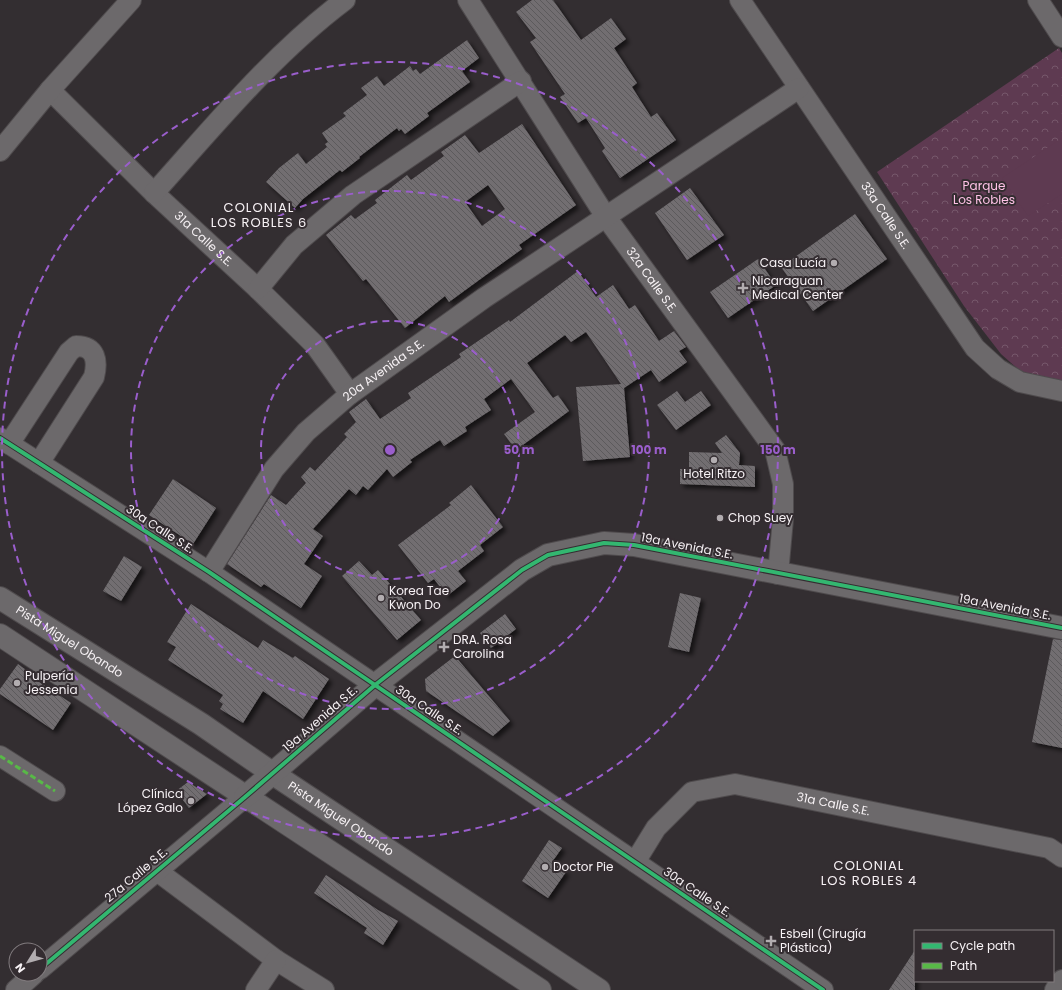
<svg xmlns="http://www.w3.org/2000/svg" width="1062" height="990" viewBox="0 0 1062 990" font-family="Poppins,sans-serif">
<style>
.park{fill:url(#park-crowns)}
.pitch{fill:#5e3a51}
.building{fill:url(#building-back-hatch);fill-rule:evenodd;filter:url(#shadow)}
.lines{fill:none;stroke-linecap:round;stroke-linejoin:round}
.street-casing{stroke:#4f4b4d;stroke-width:22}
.secondary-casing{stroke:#4f4b4d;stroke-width:24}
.street{stroke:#6c696b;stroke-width:20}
.secondary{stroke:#6c696b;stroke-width:22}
.quiet{stroke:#58b947;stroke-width:3;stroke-dasharray:6 3;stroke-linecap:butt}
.cycleway-casing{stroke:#342d31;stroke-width:6}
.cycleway{stroke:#33b770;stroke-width:4}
.ring{fill:none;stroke:#9a5ecc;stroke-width:2;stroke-dasharray:7 5}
.poi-dot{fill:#b2adb0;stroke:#342d31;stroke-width:1.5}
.labels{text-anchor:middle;stroke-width:4;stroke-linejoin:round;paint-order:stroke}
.park-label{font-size:12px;fill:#fec2e6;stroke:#342d31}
.street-label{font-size:12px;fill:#f7f2f5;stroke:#342d31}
.poi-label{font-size:12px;fill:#f7f2f5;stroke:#342d31;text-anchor:start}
.neighbourhood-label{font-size:13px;letter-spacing:1px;fill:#f7f2f5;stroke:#342d31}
.centre{fill:#9a5ecc;stroke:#342d31;stroke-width:2}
.ring-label{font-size:12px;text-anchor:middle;font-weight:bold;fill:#9a5ecc;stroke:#342d31;stroke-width:4;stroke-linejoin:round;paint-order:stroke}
</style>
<defs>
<pattern id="park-crowns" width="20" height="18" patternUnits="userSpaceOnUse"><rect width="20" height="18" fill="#5e3a51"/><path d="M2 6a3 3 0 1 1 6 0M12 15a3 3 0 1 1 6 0" fill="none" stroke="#76576b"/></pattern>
<pattern id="building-back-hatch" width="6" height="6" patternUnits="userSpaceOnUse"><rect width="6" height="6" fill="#726e71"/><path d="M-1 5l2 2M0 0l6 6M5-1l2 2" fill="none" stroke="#5c5a5c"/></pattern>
<filter id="shadow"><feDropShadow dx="3.5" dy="3.5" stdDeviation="2" flood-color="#0009"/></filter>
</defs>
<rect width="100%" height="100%" fill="#332e31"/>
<!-- park -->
<path class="park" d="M1059,48L1062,53V383L1041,379L1019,370L1001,354L964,306L877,172Z"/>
<!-- pitch -->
<path class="pitch" d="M1062,138V194L1028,216L1002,178Z"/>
<!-- building -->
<g class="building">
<path d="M532,0H553L581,40L611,18L626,39L614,48L637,83L632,87L651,117L657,113L676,140L620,178L602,151L605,148L586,118L578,123L560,97L565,94L530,42L536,38L516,12Z"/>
<path d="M467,40L479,58L462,71L470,82L427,113L429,116L405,134L401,129L399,131L397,128L359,157L360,158L342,172L340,170L303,199L295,208L266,182L279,168L298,153L306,164L327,147L325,144L328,142L322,133L346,116L343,113L367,95L361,88L377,76L384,86L410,66L413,71L416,69L420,74Z"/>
<path d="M522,124L576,205L519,245L522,249L486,275L449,302L445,296L405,328L366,279L363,281L326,235L351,215L355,219L377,203L375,200L407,175L411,180L444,156L441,152L465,135L479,153ZM488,185L505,209L482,226L465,202Z"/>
<path d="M690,188L724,235L687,260L655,213Z"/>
<path d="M855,214L887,259L813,311L781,267Z"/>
<path d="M758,259L776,285L728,318L710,292Z"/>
<path d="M578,271L596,297L613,285L629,309L635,305L659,341L674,331L686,347L679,351L687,362L659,382L651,370L624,388L630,457L583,461L576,387L621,384L586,332L571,342L565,335L527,363L553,398L558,395L569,411L516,450L504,434L535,412L511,379L484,399L491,410L465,427L467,431L444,446L440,440L410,460L412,462L393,477L387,469L368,490L363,486L356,495L349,489L313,529L323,536L304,564L322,576L301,608L264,584L261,587L227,564L271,495L286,505L306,483L301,477L310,467L315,471L347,437L344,434L356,422L349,412L366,399L380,419L411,398L408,393L461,357L459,354L509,320L510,322Z"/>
<path d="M677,391L685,402L701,391L711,405L676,430L657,405Z"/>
<path d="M726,435L740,453L739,465L755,466V487L680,484V469H689V452L722,453L715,443Z"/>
<path d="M173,479L216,508L193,544L149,515Z"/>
<path d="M471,485L503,527L480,545L484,551L458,571L466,581L447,596L434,579L428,583L398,545L451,505L449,503Z"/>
<path d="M124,556L142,567L121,601L103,591Z"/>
<path d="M359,561L372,575L378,570L421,620L397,640L342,576Z"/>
<path d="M680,593L701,598L689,652L668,647Z"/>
<path d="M191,604L258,648L263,640L293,658L295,656L329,679L303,719L263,691L243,723L220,709L223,704L219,701L223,695L168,660L176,647L167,642Z"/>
<path d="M505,614L516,629L491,648L480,633Z"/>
<path d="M1053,639L1062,640V748L1032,742Z"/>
<path d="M455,656L510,721L493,736L426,691L425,679Z"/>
<path d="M18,664L34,676L33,678L71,703L53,730L0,694V689Z"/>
<path d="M188,782L207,794L189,808L176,791Z"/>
<path d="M549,840L562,848L552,862L566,872L548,898L522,881Z"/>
<path d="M326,875L378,910L398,921L383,945L364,933L367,928L314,893Z"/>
<path d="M915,950V990H889Z"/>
</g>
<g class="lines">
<!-- street casing -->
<g class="street-casing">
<g id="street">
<path id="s1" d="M468,0L606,217L775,450L783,484V519L778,574"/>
<path id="s2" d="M740,0L975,348L998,369L1020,382L1062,391"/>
<path d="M1038,0L1062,37"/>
<path id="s3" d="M50,90L154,193L258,289L315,345L350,394"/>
<path d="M0,151L50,90L131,0"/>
<path d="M154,193C214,126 273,54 345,0"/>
<path d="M258,289L294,245L353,195L521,81"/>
<path d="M0,438L209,572L823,990"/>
<path d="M9,444L69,352L76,346C96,346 98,361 94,377L39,463"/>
<path id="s4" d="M209,572L274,469L306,432L350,394L484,298L799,88"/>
<path d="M0,756L55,791"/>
<path id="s5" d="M635,862L656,828L692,792L735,784L1049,848L1062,857"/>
<path d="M157,871L276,960L324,990"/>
<path d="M40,969L245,797"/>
<path d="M16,990L34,974"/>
<path d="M256,990L276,960"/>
<path d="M1055,990L1062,980"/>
</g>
</g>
<!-- secondary casing -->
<g class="secondary-casing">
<g id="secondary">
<path id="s6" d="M0,598L201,724L272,773L599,990"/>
<path d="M0,635L540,990"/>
<path d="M245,797L375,685L522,570L548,555L604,543L634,545L1062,628"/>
</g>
</g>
<!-- street -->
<use href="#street" class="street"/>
<!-- secondary -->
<use href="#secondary" class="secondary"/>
<!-- quiet -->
<path class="quiet" d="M0,756L55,791"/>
<!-- cycleway casing -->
<g class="cycleway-casing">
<g id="cycleway">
<path d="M0,438L209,572L823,990"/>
<path d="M40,969L245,797L375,685L522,570L548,555L604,543L634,545L1062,628"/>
</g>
</g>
<!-- cycleway -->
<use href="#cycleway" class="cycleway"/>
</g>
<!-- distance rings -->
<g class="ring">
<circle cx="390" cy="450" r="129"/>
<circle cx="390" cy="450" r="259"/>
<circle cx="390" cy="450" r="388"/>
</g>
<!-- markers -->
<g class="poi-dot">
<circle cx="834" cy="263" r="4"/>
<path d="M741 282h4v4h4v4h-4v4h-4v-4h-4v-4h4z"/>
<circle cx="714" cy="460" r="4"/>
<circle cx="720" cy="518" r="4"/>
<circle cx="381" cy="598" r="4"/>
<path d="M442 641h4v4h4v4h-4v4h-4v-4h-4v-4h4z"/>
<circle cx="17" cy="683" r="4"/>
<circle cx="191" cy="801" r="4"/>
<circle cx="545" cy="867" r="4"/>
<path d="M769 935h4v4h4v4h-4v4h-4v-4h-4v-4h4z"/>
</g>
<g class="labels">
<!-- park labels -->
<g class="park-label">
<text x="984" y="190">Parque<tspan x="984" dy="14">Los Robles</tspan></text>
</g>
<!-- street labels -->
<g class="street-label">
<text dy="4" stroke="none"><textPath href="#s2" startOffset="260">33a Calle S.E.</textPath></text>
<text dy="4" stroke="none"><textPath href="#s3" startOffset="214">31a Calle S.E.</textPath></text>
<text dy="4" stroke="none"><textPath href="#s1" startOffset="335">32a Calle S.E.</textPath></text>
<text dy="4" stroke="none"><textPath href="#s4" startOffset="270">20a Avenida S.E.</textPath></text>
<text transform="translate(160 529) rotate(33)" y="4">30a Calle S.E.</text>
<text transform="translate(687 546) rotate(11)" y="4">19a Avenida S.E.</text>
<text transform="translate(1005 607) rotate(11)" y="4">19a Avenida S.E.</text>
<text dy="4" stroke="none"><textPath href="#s6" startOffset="82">Pista Miguel Obando</textPath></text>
<text transform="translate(429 710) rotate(34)" y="4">30a Calle S.E.</text>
<text transform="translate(320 719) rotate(-41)" y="4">19a Avenida S.E.</text>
<text dy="4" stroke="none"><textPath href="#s5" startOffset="235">31a Calle S.E.</textPath></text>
<text dy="4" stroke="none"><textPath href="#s6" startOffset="406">Pista Miguel Obando</textPath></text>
<text transform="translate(136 875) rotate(-40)" y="4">27a Calle S.E.</text>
<text transform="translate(697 892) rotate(34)" y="4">30a Calle S.E.</text>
</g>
<!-- poi labels -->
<g class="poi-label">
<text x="826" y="267" text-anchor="end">Casa Lucía</text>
<text x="752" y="285">Nicaraguan<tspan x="752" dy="14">Medical Center</tspan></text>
<text x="714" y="478" text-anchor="middle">Hotel Ritzo</text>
<text x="728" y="522">Chop Suey</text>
<text x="389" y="595">Korea Tae<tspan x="389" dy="14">Kwon Do</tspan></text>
<text x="453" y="644">DRA. Rosa<tspan x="453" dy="14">Carolina</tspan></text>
<text x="25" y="680">Pulpería<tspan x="25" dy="14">Jessenia</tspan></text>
<text x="183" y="798" text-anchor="end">Clínica<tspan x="183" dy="14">López Galo</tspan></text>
<text x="553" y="871">Doctor Pie</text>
<text x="780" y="938">Esbell (Cirugía<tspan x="780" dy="14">Plástica)</tspan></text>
</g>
<!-- neighbourhood labels -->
<g class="neighbourhood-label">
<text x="259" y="212">COLONIAL<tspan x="259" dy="15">LOS ROBLES 6</tspan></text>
<text x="869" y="870">COLONIAL<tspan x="869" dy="15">LOS ROBLES 4</tspan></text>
</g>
</g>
<circle cx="390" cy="450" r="6" class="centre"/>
<g class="ring-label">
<text x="519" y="454">50 m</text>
<text x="649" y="454">100 m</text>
<text x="778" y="454">150 m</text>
</g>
<!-- legend -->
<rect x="914" y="930" width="140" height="52" fill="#342d31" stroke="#827c7f"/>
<rect x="922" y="943" width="20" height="6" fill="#33b770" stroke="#827c7f"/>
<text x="950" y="950" font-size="12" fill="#f7f2f5">Cycle path</text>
<rect x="922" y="963" width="20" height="6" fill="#58b947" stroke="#827c7f"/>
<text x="950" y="970" font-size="12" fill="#f7f2f5">Path</text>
<!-- north arrow -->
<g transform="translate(28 962) rotate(233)"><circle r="19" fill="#342d31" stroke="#827c7f"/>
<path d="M0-3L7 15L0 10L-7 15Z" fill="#b2adb0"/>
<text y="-6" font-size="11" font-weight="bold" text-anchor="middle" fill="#f7f2f5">N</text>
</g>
</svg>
